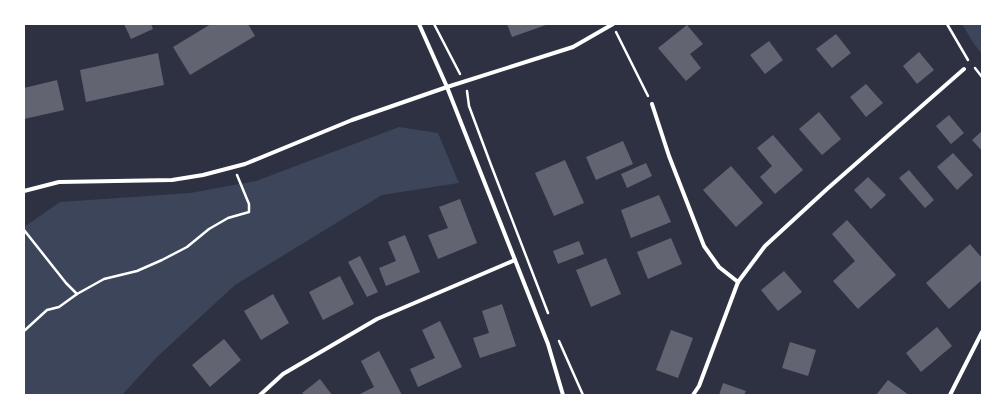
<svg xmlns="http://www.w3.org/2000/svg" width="1006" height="419" viewBox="0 0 1006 419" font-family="'IBM Plex Serif',serif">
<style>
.green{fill:#3c4559}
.building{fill:#626471}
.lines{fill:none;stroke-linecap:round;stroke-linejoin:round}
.path{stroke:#fff;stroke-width:2.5}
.minor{stroke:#fff;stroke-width:4}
</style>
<rect width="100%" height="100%" fill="#2d3142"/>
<!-- green -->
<g class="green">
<path d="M962,24H982V54L974,44Z"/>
<path d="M399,127L438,133L459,183L382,195L235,285L157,357L122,395H24V227L60,202L190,193L256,181Z"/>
</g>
<!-- building -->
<g class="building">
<path d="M124,24H151L153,29L131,39Z"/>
<path d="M211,24H248L255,36L190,75L173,47Z"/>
<path d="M507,24H546V25L512,37Z"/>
<path d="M687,25L703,44L690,54L701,68L686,81L658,48Z"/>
<path d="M836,34L851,53L832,68L816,49Z"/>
<path d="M769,41L783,60L765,74L750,55Z"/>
<path d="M919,52L934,70L917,84L903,66Z"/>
<path d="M158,53L164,85L86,102L80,70Z"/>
<path d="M57,80L64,110L24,119V88Z"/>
<path d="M866,84L883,103L866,117L850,97Z"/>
<path d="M819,112L841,139L822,155L799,129Z"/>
<path d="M949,115L964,133L951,144L936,126Z"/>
<path d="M982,131V151L972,140Z"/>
<path d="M773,135L803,170L775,194L760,177L772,166L757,148Z"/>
<path d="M623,141L633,164L596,180L586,157Z"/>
<path d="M953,153L973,175L957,190L937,167Z"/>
<path d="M565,160L584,203L554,216L535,173Z"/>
<path d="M646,163L652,176L627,188L621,174Z"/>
<path d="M731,166L763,203L736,227L703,190Z"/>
<path d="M909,170L934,200L925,208L899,178Z"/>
<path d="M868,177L886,195L871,209L854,190Z"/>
<path d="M659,195L671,222L631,238L621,210Z"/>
<path d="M460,199L477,243L438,259L428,235L448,228L439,207Z"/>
<path d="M847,220L896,275L858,309L833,281L855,261L832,234Z"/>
<path d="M405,235L420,272L386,286L379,268L396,261L388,242Z"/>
<path d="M671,238L682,264L648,279L637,252Z"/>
<path d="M579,241L584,254L558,264L553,251Z"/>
<path d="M970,244L982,258V280L949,309L926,283Z"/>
<path d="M360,256L378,292L367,297L348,262Z"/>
<path d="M606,258L621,294L591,307L576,270Z"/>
<path d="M784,271L802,292L778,311L761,290Z"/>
<path d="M340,276L354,304L323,320L309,292Z"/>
<path d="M273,294L289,323L261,340L244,311Z"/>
<path d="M502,304L516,346L480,358L473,338L489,333L482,311Z"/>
<path d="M440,321L462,367L418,387L410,369L435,358L422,330Z"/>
<path d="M937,327L952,346L921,372L906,353Z"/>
<path d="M671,330L693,338L678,378L656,370Z"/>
<path d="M224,339L241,360L210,387L192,365Z"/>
<path d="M790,342L816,350L808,376L782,368Z"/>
<path d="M379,351L402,395H358L374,387L361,361Z"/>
<path d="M320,379L332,395H304L302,393Z"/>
<path d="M888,380L909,395H876Z"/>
<path d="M723,383L746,391L744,395H719Z"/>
</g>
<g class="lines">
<!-- path -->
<g class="path">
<path d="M434,24L460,74"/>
<path d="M947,24L968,60"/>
<path d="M616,32L648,96"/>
<path d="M975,68L982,77"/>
<path d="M467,91L469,106L491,165L548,313"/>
<path d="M24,230L66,283L77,294"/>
<path d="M24,331L47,310L59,307L77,294L104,279L137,271L162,260L187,247L209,229L228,218L249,212V204L237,175"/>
<path d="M559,341L583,395"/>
</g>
<!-- minor -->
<g class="minor">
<path d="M419,24L447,87L515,260L548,344L563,395"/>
<path d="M652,104L669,156L704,246L719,267L738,282"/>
<path d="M24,191L59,182L172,180L203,175L245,164L352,120L447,87L573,47L613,24"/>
<path d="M260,395L283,374L377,319L515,260"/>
<path d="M693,395L699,386L738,282L765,246L827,189L964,69"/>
<path d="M950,395L982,332"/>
</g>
</g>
<!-- border -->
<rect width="1006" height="419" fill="none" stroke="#ffffff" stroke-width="50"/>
</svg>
